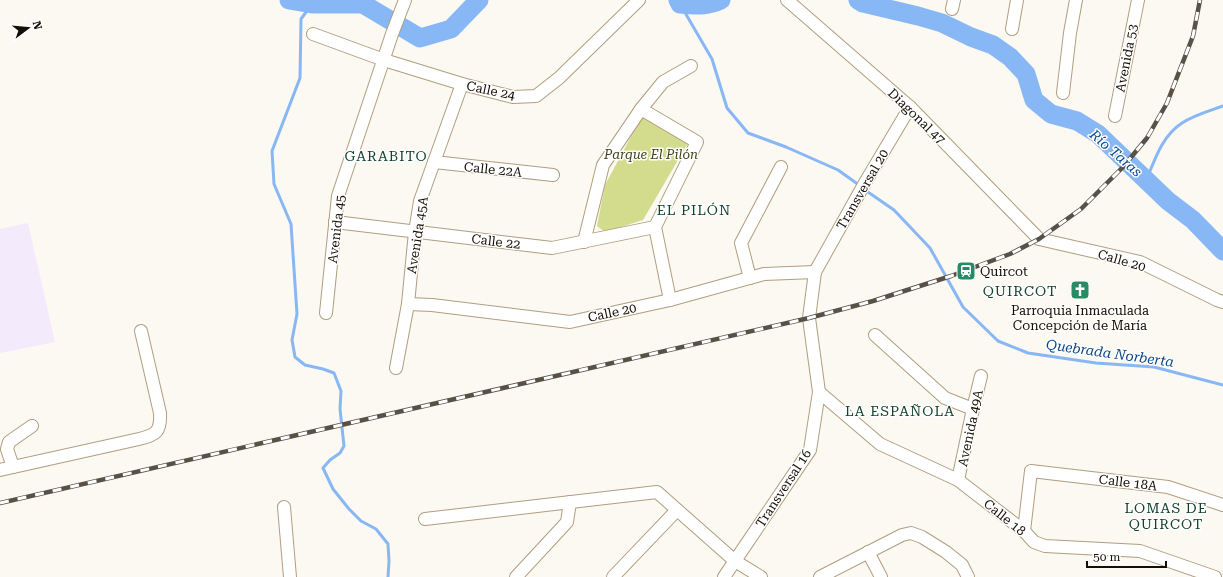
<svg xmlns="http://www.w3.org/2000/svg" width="1223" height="577" viewBox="0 0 1223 577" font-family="'Roboto Serif',serif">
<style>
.industrial{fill:#f3ebfc}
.green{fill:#d3dc8c}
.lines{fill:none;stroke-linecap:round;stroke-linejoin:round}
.stream{stroke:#88b7f5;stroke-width:3}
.river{stroke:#88b7f5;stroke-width:19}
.minor-casing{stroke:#b09e7e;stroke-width:14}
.minor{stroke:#fff;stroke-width:12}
.rail-casing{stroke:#575148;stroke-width:4.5}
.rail{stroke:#fff;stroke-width:3;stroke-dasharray:9;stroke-linecap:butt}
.labels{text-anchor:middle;stroke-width:3;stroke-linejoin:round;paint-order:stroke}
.street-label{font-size:13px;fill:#150e04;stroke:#fff}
.park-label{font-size:13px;font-style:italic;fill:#3d4116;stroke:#fff}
.poi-label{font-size:13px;fill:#150e04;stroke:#fff;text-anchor:start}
.water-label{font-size:14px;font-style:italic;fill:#064689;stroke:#fff}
.neighbourhood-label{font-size:14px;letter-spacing:1px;fill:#144230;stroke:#fff}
</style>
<rect width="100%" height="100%" fill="#fcf8f2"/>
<!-- industrial -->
<path class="industrial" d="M28,223L55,342L0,353V229Z"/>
<!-- green -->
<path class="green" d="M642,116L688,143L643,220L605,232L597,226L605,185Z"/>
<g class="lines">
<!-- stream -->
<g class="stream">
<path d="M312,4L301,19L300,78L272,151L274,184L291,224L297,314L292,340L295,357L305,365L323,369L334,373L341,391L340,409L344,446L340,453L330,460L323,468L333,489L349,509L361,521L376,529L388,544L389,561L388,577"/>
<path d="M680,4L712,59L727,108L748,133L786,147L838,170L859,185"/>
<path d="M1146,181C1155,159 1162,136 1182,123C1194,115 1209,111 1223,106"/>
<path d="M865,190L894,210L930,248L963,307L998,341L1028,353L1096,363L1154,367L1223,385"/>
</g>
<!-- river -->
<g class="river">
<path d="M289,0L312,4H363L420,38L451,29L479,0"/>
<path d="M678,0L680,4C696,5 706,7 721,0"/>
<path d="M858,0L863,3L918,16L942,23L971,37L993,45L1010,57L1026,74L1034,100L1051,114L1077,121L1098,134L1168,201L1193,220L1223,251"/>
</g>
<!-- minor casing -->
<g class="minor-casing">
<g id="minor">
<path d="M787,0L910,107L1039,239L1140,262L1217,300L1223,302"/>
<path d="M952,9L954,0"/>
<path d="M1012,29L1017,0"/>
<path d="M313,34L384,60L462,84L513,97L536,96L559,78L639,0"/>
<path d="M1063,93L1070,33L1076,0"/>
<path d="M641,109L697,142L655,227L670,300"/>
<path d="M1115,116L1138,0"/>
<path d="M434,162L553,175"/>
<path d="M335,222L552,248L655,227"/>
<path d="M584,242L603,165L641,109L663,82L691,66"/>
<path d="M750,278L741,243L781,167"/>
<path d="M408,304L432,305L570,322L670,300L764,274L815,272"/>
<path d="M326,313L338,196L392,34L405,0"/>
<path d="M875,335L945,398L973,409"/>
<path d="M396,368L408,304L415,232L420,201L462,84"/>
<path d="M819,392L880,444L958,480L1024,531L1034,542L1045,546L1140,551L1215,577"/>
<path d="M13,467L7,449L9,442L32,426"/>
<path d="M0,470L139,439C156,435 161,432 160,413L141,331"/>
<path d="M958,480L973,409L981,376"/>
<path d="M284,507L290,577"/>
<path d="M425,519L657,492L735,561L761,577"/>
<path d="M1024,531L1031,471L1168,487L1223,505"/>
<path d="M868,552L881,577"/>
<path d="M516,577L567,522L570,502"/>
<path d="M613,577L677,510"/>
<path d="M724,577L810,450L819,392L809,318L815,272L866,181L910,107"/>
<path d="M820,577L902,535L911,533L922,537L946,552L962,565L968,577"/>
</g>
</g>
<!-- minor -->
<use href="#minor" class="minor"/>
<!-- rail casing -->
<g class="rail-casing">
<path id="rail" d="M0,503L809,318L873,301L951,276L1010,254L1039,239L1081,209L1123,167L1147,138L1167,103L1193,36L1200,0"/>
</g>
<!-- rail -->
<use href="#rail" class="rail"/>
</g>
<!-- icons -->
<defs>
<g id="station-square" transform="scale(1)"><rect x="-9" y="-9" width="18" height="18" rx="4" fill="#278b65" stroke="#fff"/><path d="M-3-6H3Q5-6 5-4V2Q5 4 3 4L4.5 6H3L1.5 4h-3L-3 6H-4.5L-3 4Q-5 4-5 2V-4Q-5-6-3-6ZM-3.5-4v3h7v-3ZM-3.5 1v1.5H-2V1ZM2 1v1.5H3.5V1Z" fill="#fff"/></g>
<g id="church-square" transform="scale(1)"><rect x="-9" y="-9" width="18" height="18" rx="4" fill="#278b65" stroke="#fff"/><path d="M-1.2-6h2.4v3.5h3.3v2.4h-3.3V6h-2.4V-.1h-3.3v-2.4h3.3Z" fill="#fff"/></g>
</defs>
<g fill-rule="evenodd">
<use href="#station-square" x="966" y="271"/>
<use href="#church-square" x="1080" y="290"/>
</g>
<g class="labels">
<!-- street labels -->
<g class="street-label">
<text transform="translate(1126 58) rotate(-79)" y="5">Avenida 53</text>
<text transform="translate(491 90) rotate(12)" y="5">Calle 24</text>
<text transform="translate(917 116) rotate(44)" y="5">Diagonal 47</text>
<text transform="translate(493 169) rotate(6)" y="5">Calle 22A</text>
<text transform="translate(862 189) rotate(-60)" y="5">Transversal 20</text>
<text transform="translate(336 229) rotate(-83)" y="5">Avenida 45</text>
<text transform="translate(417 235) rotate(-81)" y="5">Avenida 45A</text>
<text transform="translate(496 241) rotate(7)" y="5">Calle 22</text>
<text transform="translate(1122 260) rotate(16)" y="5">Calle 20</text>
<text transform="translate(612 312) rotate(-12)" y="5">Calle 20</text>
<text transform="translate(970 428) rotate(-78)" y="5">Avenida 49A</text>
<text transform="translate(1128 482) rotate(7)" y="5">Calle 18A</text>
<text transform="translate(783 488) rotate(-57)" y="5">Transversal 16</text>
<text transform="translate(1005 517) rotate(39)" y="5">Calle 18</text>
</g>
<!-- park labels -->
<g class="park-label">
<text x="651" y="159">Parque El Pilón</text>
</g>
<!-- poi labels -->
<g class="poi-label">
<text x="980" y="276">Quircot</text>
<text x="1080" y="315" text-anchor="middle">Parroquia Inmaculada<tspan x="1080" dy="15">Concepción de María</tspan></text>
</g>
<!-- water labels -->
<g class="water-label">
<text transform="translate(1116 153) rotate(41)" y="5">Río Taras</text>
<text transform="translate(1110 353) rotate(8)" y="5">Quebrada Norberta</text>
</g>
<!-- neighbourhood labels -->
<g class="neighbourhood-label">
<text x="386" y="161">GARABITO</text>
<text x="694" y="215">EL PILÓN</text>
<text x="1020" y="296">QUIRCOT</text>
<text x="900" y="416">LA ESPAÑOLA</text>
<text x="1166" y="513">LOMAS DE<tspan x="1166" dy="16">QUIRCOT</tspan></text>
</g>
</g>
<!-- north arrow -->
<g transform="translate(28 28) rotate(74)" stroke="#ffffff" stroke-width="3" paint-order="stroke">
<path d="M0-3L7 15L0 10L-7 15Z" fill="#150e04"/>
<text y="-6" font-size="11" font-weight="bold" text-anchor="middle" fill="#150e04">N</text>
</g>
<!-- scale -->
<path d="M1087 561v6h79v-6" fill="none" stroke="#150e04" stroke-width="2"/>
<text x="1093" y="561" font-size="12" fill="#150e04" stroke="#ffffff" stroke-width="3" paint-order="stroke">50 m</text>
</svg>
